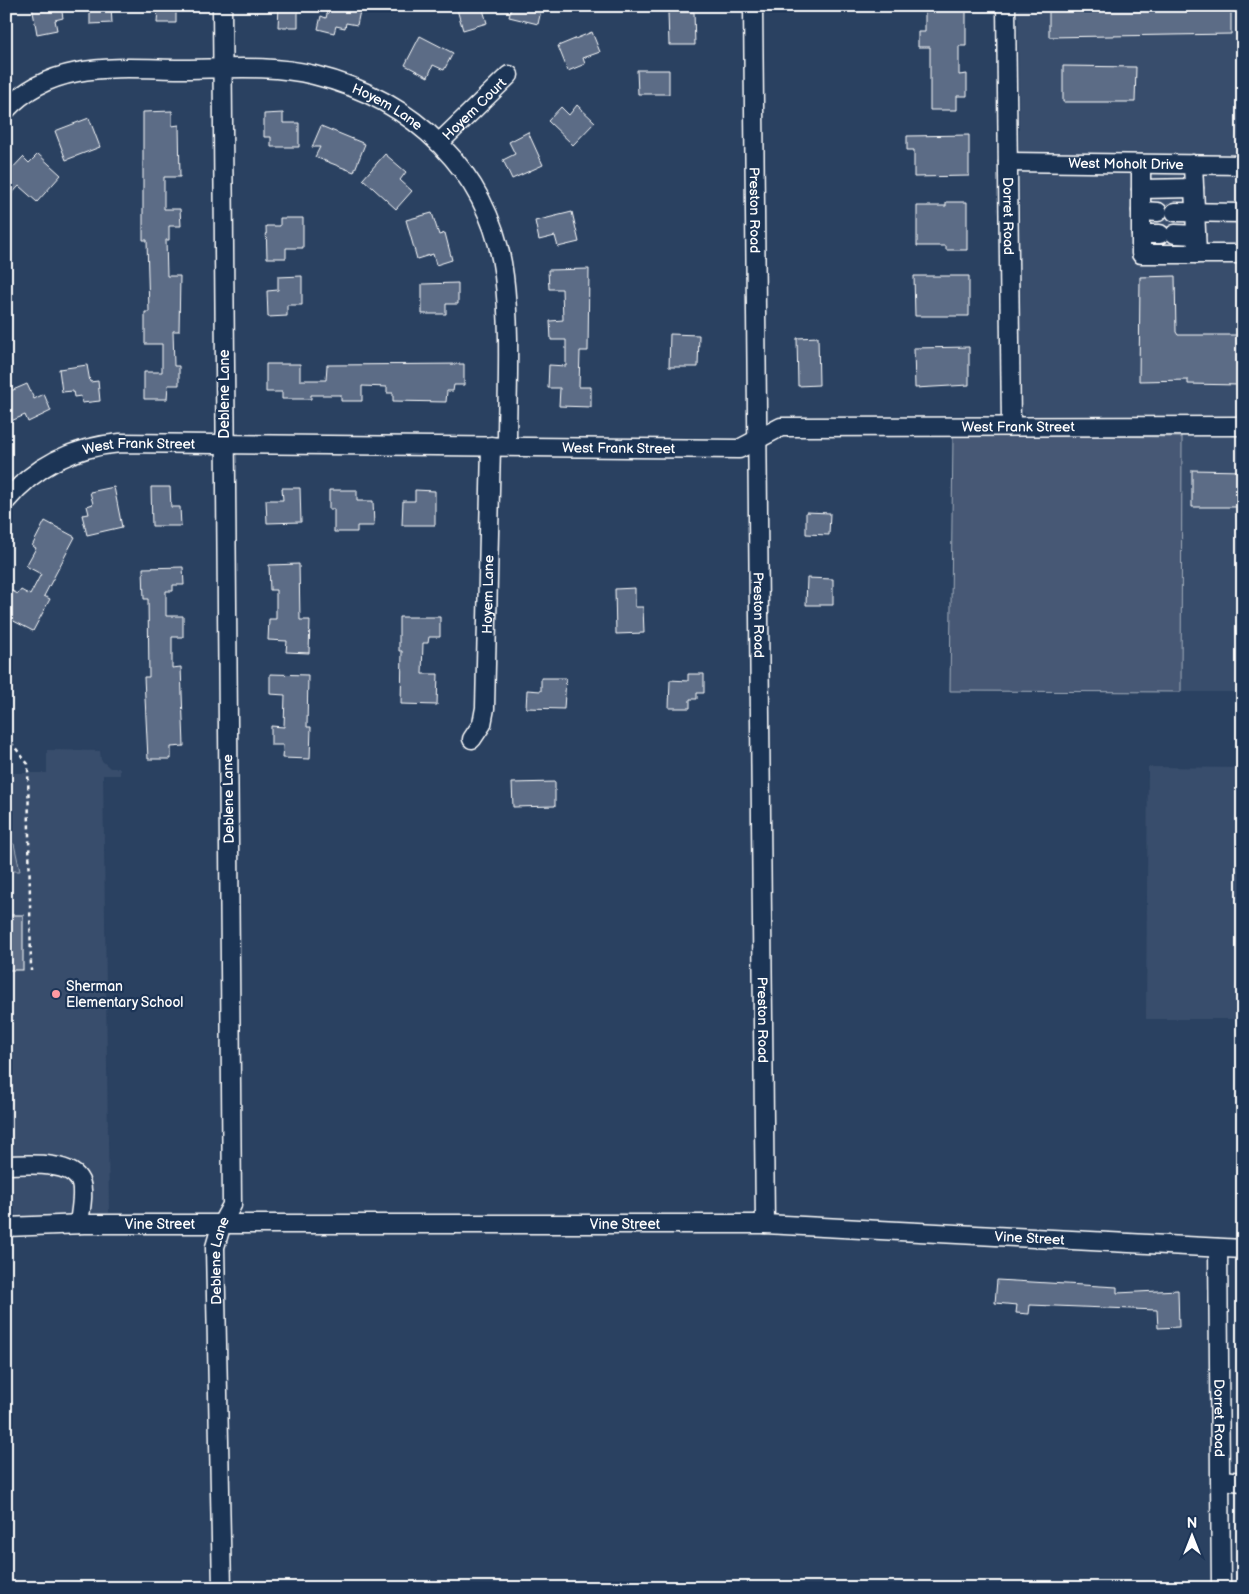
<svg xmlns="http://www.w3.org/2000/svg" width="1249" height="1594" viewBox="0 0 1249 1594" font-family="'Balsamiq Sans',sans-serif">
<style>
.built{fill:#394e6c}
.green{fill:#465975;stroke:#a2acba}
.building{fill:#5b6c86;stroke:#fff}
.lines{fill:none;stroke-linecap:round;stroke-linejoin:round}
.minor-casing{stroke:#fff;stroke-width:21}
.path{stroke:#fff;stroke-width:2.5;stroke-dasharray:4 4;stroke-linecap:butt}
.minor{stroke:#1d3557;stroke-width:18}
.poi-dot{fill:#ff9aa2;stroke:#1d3557;stroke-width:2}
.labels{text-anchor:middle;stroke-width:4.5;stroke-linejoin:round;paint-order:stroke}
.street-label{font-size:14px;fill:#fff;stroke:#1d3557}
.poi-label{font-size:14px;fill:#fff;stroke:#1d3557;text-anchor:start}
</style>
<rect width="100%" height="100%" fill="#2a4161"/>
<filter id="ink" filterUnits="userSpaceOnUse"><feTurbulence type="fractalNoise" baseFrequency=".02" numOctaves="2"/><feDisplacementMap in="SourceGraphic" scale="10" xChannelSelector="R" yChannelSelector="G"/><feConvolveMatrix kernelMatrix="1 2 1 2 8 2 1 2 1" color-interpolation-filters="sRGB"/></filter>
<g filter="url(#ink)">
<!-- built -->
<g class="built">
<path d="M1018,6H1243V692H1181L1182,417H1037L1025,414L1021,410Z"/>
<path d="M47,750L100,751L101,760L110,768H120V775H103L109,1213L6,1216V773H47Z"/>
<path d="M1148,767L1243,768V1019H1146Z"/>
</g>
<!-- green -->
<g class="green">
<path d="M953,435L1182,437L1181,692L950,691Z"/>
<path d="M6,838L8,842L14,844L20,871H6Z"/>
</g>
<!-- building -->
<g class="building">
<path d="M32,6H61L63,18L55,20L57,30L37,34Z"/>
<path d="M90,6H111L112,23L90,24Z"/>
<path d="M158,6H176V23H157Z"/>
<path d="M279,6H298V27H278Z"/>
<path d="M329,6H361L357,25L346,23L345,28L336,26L334,33L318,29L321,16L326,18Z"/>
<path d="M456,6H482L487,23L463,30Z"/>
<path d="M512,6H542L538,24L509,17Z"/>
<path d="M925,6H966V46H959V75L967,74V96H957V110H930V47H918V32H925Z"/>
<path d="M1049,6H1231V34L1049,37Z"/>
<path d="M668,12H694L695,45H669Z"/>
<path d="M592,32L600,52L583,58L585,64L568,71L558,46Z"/>
<path d="M420,36L453,53L444,70L433,65L428,77L405,65Z"/>
<path d="M1063,66L1136,67L1135,102H1063Z"/>
<path d="M637,70H669V94H638Z"/>
<path d="M577,105L595,122L573,145L548,121L561,107L569,115Z"/>
<path d="M172,111V126L179,125L180,177H164V209H180L181,226H169V240H166L167,276H180L179,331H173L174,366H179V385H168L167,399H144V372H162V344H145V312H149L147,240H143V112Z"/>
<path d="M283,113V123H299V147H271V137H264V114Z"/>
<path d="M89,118L100,147L66,160L55,131Z"/>
<path d="M321,126L365,144L354,172L315,157L320,147H312Z"/>
<path d="M528,132L543,165L512,179L503,160L515,154L509,142Z"/>
<path d="M969,135V176L914,177V150H907V136Z"/>
<path d="M38,154L61,175L37,202L19,186L6,200V175L23,157L29,163Z"/>
<path d="M385,154L406,172L400,180L412,191L396,209L363,179Z"/>
<path d="M946,202H967V250H946V246H917V206H946Z"/>
<path d="M572,212L579,242L558,247L555,236L539,240L535,221Z"/>
<path d="M432,213L439,235L445,233L452,260L436,265L433,254L417,259L406,220Z"/>
<path d="M280,218H303V248H286V258H267L266,226H280Z"/>
<path d="M589,269L588,351H580L579,387H591V407L559,406L560,388H548L549,365L566,366V340H551L550,321L563,320L562,289H549L548,270Z"/>
<path d="M302,276V305H287V316L268,317L267,291L278,290V277Z"/>
<path d="M914,276H969V316H915Z"/>
<path d="M1175,276L1176,332L1178,335H1239V385L1188,384V380L1139,381L1140,277Z"/>
<path d="M458,283V304H446V314H422V284Z"/>
<path d="M670,334L699,335L698,367H669Z"/>
<path d="M818,337L819,385L798,386L797,338Z"/>
<path d="M969,347V385L915,388L914,348Z"/>
<path d="M266,364H300V380H326L327,365L464,364V385H454L453,391H447L446,402L393,401V393H387V387L362,386V401H341V395H311V399H282V392H266Z"/>
<path d="M87,365L90,382L98,381L100,401L82,403L81,396L74,397L73,391L62,392L59,369Z"/>
<path d="M27,384L34,399L44,394L51,411L28,422L25,415L11,421L6,412V393Z"/>
<path d="M1192,470L1243,471V507H1192Z"/>
<path d="M114,487L122,527L87,535L82,515L89,514L87,506L93,504L90,492Z"/>
<path d="M151,487H170L171,507H180L181,526H152Z"/>
<path d="M282,488H300L301,522L267,523L266,500H283Z"/>
<path d="M329,490H357V501H373L374,526H357V532H334V509H329Z"/>
<path d="M415,490L435,491V525H402L403,501H415Z"/>
<path d="M806,512L830,513L829,535L806,534Z"/>
<path d="M45,521L75,537L44,596L50,599L33,631L6,617V588L18,594L21,590L30,595L41,574L26,566L36,548L32,546Z"/>
<path d="M299,564L300,620H310L309,653L286,652L287,641L268,640L269,619H276V590H270L269,565Z"/>
<path d="M183,567L184,585H173V591H166V616H183V637H172V668L181,667L184,746L171,747V759H148L144,677H149L148,599H144L143,568Z"/>
<path d="M807,578L833,579V605H806Z"/>
<path d="M635,588V607H643L644,633L616,634L615,589Z"/>
<path d="M399,617H440V637H429L428,643H423L422,674H438L437,705L401,704L402,651H399Z"/>
<path d="M270,674L308,675L307,727H311L310,759L282,758L283,745H271V726L284,727L285,695L270,694Z"/>
<path d="M688,674H704V693H697V699H690V708H669L670,680L688,681Z"/>
<path d="M541,678H566L564,709L526,708L527,690L541,691Z"/>
<path d="M555,782V806L513,807L512,783Z"/>
<rect x="6" y="915" width="17" height="55"/>
<path d="M997,1280L1117,1287V1293L1178,1290L1179,1327L1158,1328L1157,1310L1030,1305L1029,1314L1016,1313L1017,1305L995,1303Z"/>
</g>
<g class="lines">
<!-- minor casing -->
<g class="minor-casing">
<g id="minor">
<path id="s1" d="M753,6L765,1224"/>
<path id="s2" d="M1006,6L1011,425"/>
<path id="s3" d="M6,110C51,61 116,68 176,69C221,69 270,64 314,75C413,99 491,172 504,276C511,332 507,390 507,446"/>
<path id="s4" d="M439,143L509,75"/>
<path id="s5" d="M1008,162L1243,165"/>
<path d="M1141,164V254H1243"/>
<path d="M1193,164L1197,254"/>
<path d="M1141,189L1194,188"/>
<path d="M1141,211L1158,212"/>
<path d="M1175,212L1243,213"/>
<path d="M1141,234H1160"/>
<path d="M1175,234L1196,235"/>
<path id="s6" d="M6,501C35,466 74,447 120,443L739,449L781,427L1243,426"/>
<path id="s7" d="M472,739L482,724L485,708L491,446"/>
<path d="M6,1165C25,1165 70,1160 80,1181C85,1192 80,1212 79,1224"/>
<path id="s8" d="M6,1227L84,1224H765L1243,1249"/>
<path id="s9" d="M1218,1248L1221,1588"/>
<path d="M1221,1480L1243,1482"/>
<path id="s10" d="M222,1588L215,1247L222,1223L232,1205L222,6"/>
</g>
</g>
<!-- path -->
<path class="path" d="M6,736L28,764L31,971"/>
<!-- minor -->
<use href="#minor" class="minor"/>
</g>
</g>
<!-- markers -->
<circle class="poi-dot" cx="56" cy="994" r="5"/>
<g class="labels">
<!-- street labels -->
<g class="street-label">
<text dy="5" stroke="none"><textPath href="#s3" startOffset="400">Hoyem Lane</textPath></text>
<text dy="5" stroke="none"><textPath href="#s4" startOffset="49">Hoyem Court</textPath></text>
<text dy="5" stroke="none"><textPath href="#s5" startOffset="118">West Moholt Drive</textPath></text>
<text dy="5" stroke="none"><textPath href="#s1" startOffset="204">Preston Road</textPath></text>
<text dy="5" stroke="none"><textPath href="#s2" startOffset="210">Dorret Road</textPath></text>
<text transform="translate(224 394) rotate(-90)" y="5">Deblene Lane</text>
<text dy="5" stroke="none"><textPath href="#s6" startOffset="1035">West Frank Street</textPath></text>
<text dy="5" stroke="none"><textPath href="#s6" startOffset="630">West Frank Street</textPath></text>
<text dy="5" stroke="none"><textPath href="#s6" startOffset="150">West Frank Street</textPath></text>
<text dy="5" stroke="none"><textPath href="#s7" startOffset="148">Hoyem Lane</textPath></text>
<text dy="5" stroke="none"><textPath href="#s1" startOffset="609">Preston Road</textPath></text>
<text transform="translate(228 799) rotate(-91)" y="5">Deblene Lane</text>
<text dy="5" stroke="none"><textPath href="#s1" startOffset="1014">Preston Road</textPath></text>
<text dy="5" stroke="none"><textPath href="#s8" startOffset="154">Vine Street</textPath></text>
<text dy="5" stroke="none"><textPath href="#s8" startOffset="619">Vine Street</textPath></text>
<text dy="5" stroke="none"><textPath href="#s8" startOffset="1024">Vine Street</textPath></text>
<text dy="5" stroke="none"><textPath href="#s10" startOffset="328">Deblene Lane</textPath></text>
<text dy="5" stroke="none"><textPath href="#s9" startOffset="170">Dorret Road</textPath></text>
</g>
<!-- poi labels -->
<g class="poi-label">
<text x="66" y="991">Sherman<tspan x="66" dy="16">Elementary School</tspan></text>
</g>
</g>
<!-- margin -->
<rect width="1249" height="1594" fill="none" stroke="#1d3557" stroke-width="25"/>
<rect x="12" y="12" width="1224" height="1569" fill="none" stroke="#fff" stroke-width="2" filter="url(#ink)"/>
<!-- north arrow -->
<g transform="translate(1192 1536)" stroke="#1d3557" stroke-width="4" paint-order="stroke">
<path d="M0-4L9 19L0 12L-9 19Z" fill="#ffffff"/>
<text y="-8" font-size="14" font-weight="bold" text-anchor="middle" fill="#ffffff">N</text>
</g>
</svg>
